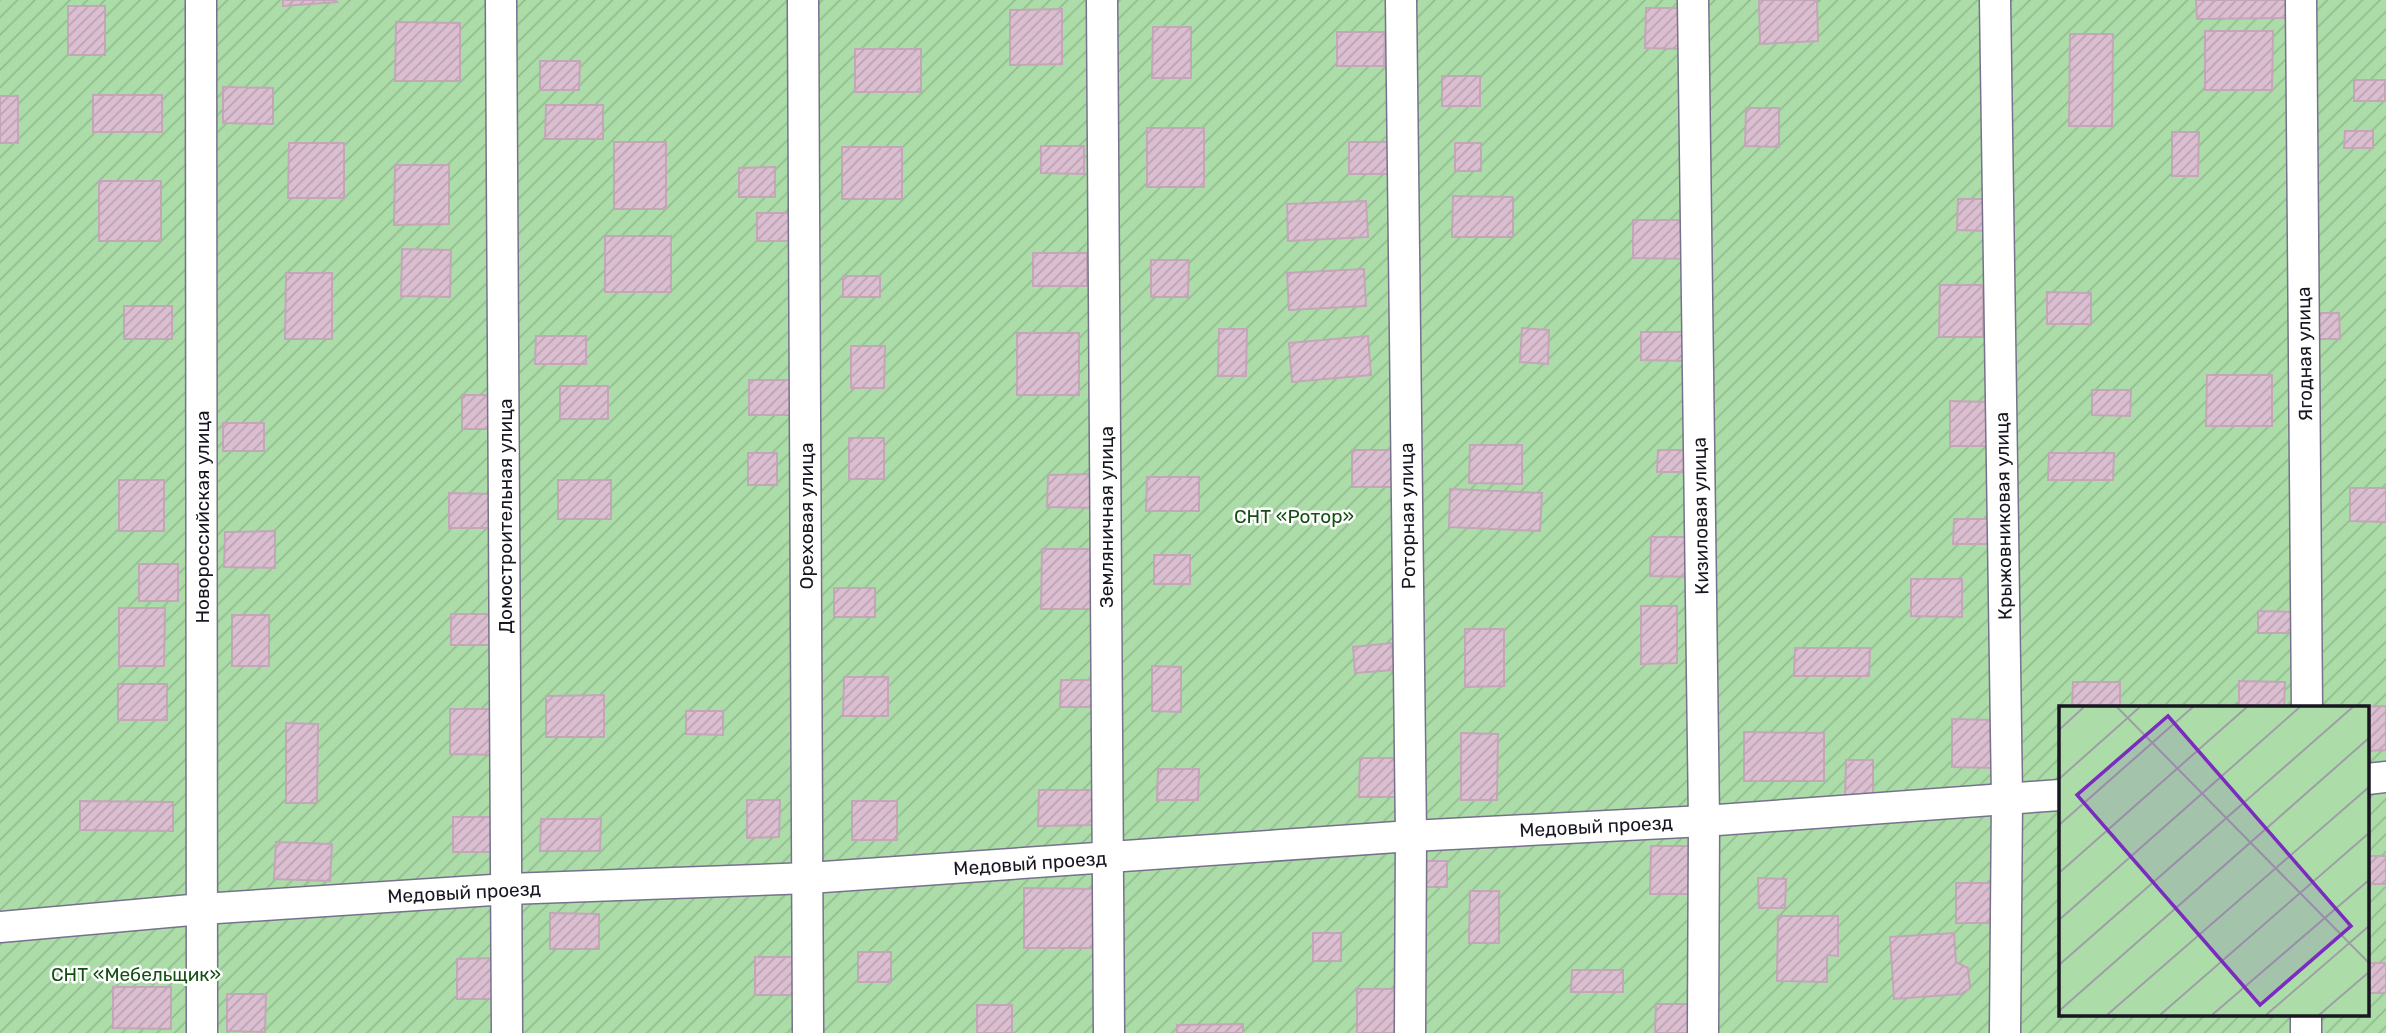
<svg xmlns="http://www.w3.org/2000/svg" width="2386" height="1033" viewBox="0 0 2386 1033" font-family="Rubik,sans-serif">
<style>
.garden{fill:url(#garden-furrows);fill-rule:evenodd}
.building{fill:url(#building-hatch);stroke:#c3a7b8;stroke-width:2}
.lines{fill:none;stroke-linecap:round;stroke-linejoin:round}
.street-casing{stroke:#76728c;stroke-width:33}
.street{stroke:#fff;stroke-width:30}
.labels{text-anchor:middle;stroke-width:5;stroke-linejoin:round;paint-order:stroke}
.street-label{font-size:19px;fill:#181620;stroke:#fff}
.park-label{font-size:19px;fill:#134e13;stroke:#fff}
.inset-road{fill:none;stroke:#9f9ea6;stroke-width:2}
.view{fill:#7b2cbf;fill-opacity:0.15;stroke:#7b2cbf;stroke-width:3.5}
.inset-edge{fill:none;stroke:#181620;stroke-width:3.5}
</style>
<defs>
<pattern id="garden-furrows" width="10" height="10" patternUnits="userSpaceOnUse" patternTransform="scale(1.75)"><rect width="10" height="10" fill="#acdda9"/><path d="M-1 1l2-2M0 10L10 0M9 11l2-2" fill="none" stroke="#93bd91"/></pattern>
<pattern id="building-hatch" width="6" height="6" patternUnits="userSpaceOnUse" patternTransform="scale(1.75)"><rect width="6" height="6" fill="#dbbed0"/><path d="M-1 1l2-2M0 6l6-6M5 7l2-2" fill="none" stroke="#bba3b2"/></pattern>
</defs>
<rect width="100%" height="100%" fill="#f9f8ff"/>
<!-- garden -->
<path class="garden" d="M0,0H2386V1033H0ZM2060,708H2367V1014H2060Z"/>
<!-- building -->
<g class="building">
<path d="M283,0H336L337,2L283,6Z"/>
<path d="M1759,0H1817L1818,41L1760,44Z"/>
<path d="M2196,0H2294V18L2197,19Z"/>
<rect x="68" y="6" width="37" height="49"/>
<path d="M1646,8H1684L1683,49L1645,48Z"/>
<path d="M1062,9V64L1010,65V10Z"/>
<path d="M396,22L460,23V81H395Z"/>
<path d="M1153,27H1191V78H1152Z"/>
<path d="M2205,31H2273L2272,90H2205Z"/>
<path d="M1337,32H1385L1384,66H1337Z"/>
<path d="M2070,34H2113L2112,126H2069Z"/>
<rect x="855" y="49" width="66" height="43"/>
<path d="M540,61H580L579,90H540Z"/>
<rect x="1442" y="76" width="38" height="30"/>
<rect x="2354" y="80" width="31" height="21"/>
<path d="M223,87L273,88V124L223,123Z"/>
<rect x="93" y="95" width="69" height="37"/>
<rect x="0" y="96" width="18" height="47"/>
<path d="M546,105H603V139H545Z"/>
<path d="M1746,108H1779V147L1745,146Z"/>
<rect x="1147" y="128" width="57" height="59"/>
<path d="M2345,131H2373V148H2344Z"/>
<path d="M2172,132H2199L2198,176H2172Z"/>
<rect x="614" y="142" width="52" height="67"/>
<rect x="1349" y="142" width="44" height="32"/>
<path d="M289,143H344V198H288Z"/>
<rect x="1455" y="143" width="26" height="28"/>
<path d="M1041,146H1084V174L1041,173Z"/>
<rect x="842" y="147" width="60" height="52"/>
<path d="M395,165H449V224L394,225Z"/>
<path d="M775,167V197H739V168Z"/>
<rect x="99" y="181" width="62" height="60"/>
<path d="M1453,196L1513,197V237H1452Z"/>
<path d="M1958,199H1990L1989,231L1957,230Z"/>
<path d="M1366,201L1368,237L1288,241L1287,204Z"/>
<path d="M757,213H798L799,241H757Z"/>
<path d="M1633,220H1689L1688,259L1633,258Z"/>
<rect x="605" y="236" width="66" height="56"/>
<path d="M402,249L451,250L450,297L401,296Z"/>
<rect x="1033" y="253" width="54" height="33"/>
<path d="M1151,260H1189L1188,297H1151Z"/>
<path d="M1364,269L1366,306L1289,310L1287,273Z"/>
<path d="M286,273H332V339H285Z"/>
<rect x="843" y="276" width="37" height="21"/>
<path d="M1940,285H1983V337H1939Z"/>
<path d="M2047,292L2091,293V324H2047Z"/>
<rect x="124" y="306" width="48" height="33"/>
<path d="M2310,313H2339L2340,339H2309Z"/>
<path d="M1522,328L1549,330L1548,364L1520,362Z"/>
<path d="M1219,329H1247L1246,376H1218Z"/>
<path d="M1641,332H1686V361L1641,360Z"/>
<rect x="1017" y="333" width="62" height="62"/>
<path d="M536,336H586V364H535Z"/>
<path d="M1368,336L1371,375L1292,382L1289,343Z"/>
<path d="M851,346H885L884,388H851Z"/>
<path d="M2207,375H2272V426H2206Z"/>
<path d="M749,380H793L792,415H749Z"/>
<rect x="560" y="386" width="48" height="33"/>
<path d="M2092,390H2131L2130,416L2092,415Z"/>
<rect x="462" y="395" width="32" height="34"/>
<path d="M1950,401L1992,402L1991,446H1950Z"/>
<rect x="223" y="423" width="41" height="28"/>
<rect x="849" y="438" width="35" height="41"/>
<path d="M1470,445H1522V484L1469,483Z"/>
<rect x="1352" y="450" width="41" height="37"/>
<path d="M1658,450H1689V472H1657Z"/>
<rect x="748" y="453" width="29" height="32"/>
<path d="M2049,453H2114L2113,480H2048Z"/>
<path d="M1095,474V508L1047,507L1048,475Z"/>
<path d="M1147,477H1199V511H1146Z"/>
<rect x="119" y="480" width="45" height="51"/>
<rect x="558" y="480" width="53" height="39"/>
<path d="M2350,488H2386V522L2350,521Z"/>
<path d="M1450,489L1542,493L1540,531L1449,527Z"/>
<path d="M449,493L494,494V528H449Z"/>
<path d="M1954,519H1989V544H1953Z"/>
<path d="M275,531V568L224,567L225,532Z"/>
<path d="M1651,537H1695L1694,577L1650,576Z"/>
<path d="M1042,549H1097V609H1041Z"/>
<rect x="1154" y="555" width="36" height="29"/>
<rect x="139" y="564" width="39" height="37"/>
<path d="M1911,579H1962V617L1911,616Z"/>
<rect x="834" y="588" width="41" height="29"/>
<path d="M1641,606H1677V663L1641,664Z"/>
<path d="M119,608H165L164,666H119Z"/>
<path d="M2258,611L2293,612V633H2258Z"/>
<rect x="451" y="614" width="41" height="31"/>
<rect x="232" y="615" width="37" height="51"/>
<path d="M1465,629H1504V686L1465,687Z"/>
<path d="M1392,643L1394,670L1355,673L1353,647Z"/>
<path d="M1795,648H1870L1869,676H1794Z"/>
<path d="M1152,666L1181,667V712L1152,711Z"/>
<path d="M844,677H888V716H843Z"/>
<path d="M1061,680H1098V707H1060Z"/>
<path d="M2239,681L2285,682L2284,708H2239Z"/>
<path d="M2073,682H2120V708H2072Z"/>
<rect x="118" y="684" width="49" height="36"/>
<path d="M604,695V737H546V696Z"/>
<path d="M2386,706V750L2367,751V708L2357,707Z"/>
<path d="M450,709H500V755L450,754Z"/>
<path d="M686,711H723V735L686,734Z"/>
<path d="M1952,719L1996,720L1995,768L1952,767Z"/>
<path d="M286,723L318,724L317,803H286Z"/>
<path d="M1744,732L1824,733V781H1744Z"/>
<path d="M1461,733L1498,734L1497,800H1461Z"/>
<path d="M1360,758H1399V797H1359Z"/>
<path d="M1846,760H1873V798H1845Z"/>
<path d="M1158,769H1199L1198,800H1157Z"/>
<path d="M1039,790H1097V825L1038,826Z"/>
<path d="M747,800H780L779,837L747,838Z"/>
<path d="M80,801L173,802V831L80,830Z"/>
<rect x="852" y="801" width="45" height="39"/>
<path d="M453,817H502L501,852H453Z"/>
<path d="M541,819H601L600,851H540Z"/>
<path d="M276,842L332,844L330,881L274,879Z"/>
<path d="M1651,846H1699L1698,894H1650Z"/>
<rect x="2367" y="856" width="19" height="28"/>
<rect x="1417" y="861" width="30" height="26"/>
<path d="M1758,878L1786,879L1785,908H1759Z"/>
<rect x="1956" y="883" width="38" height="40"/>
<path d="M1024,888L1096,889V948H1024Z"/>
<path d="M1470,891H1499V943H1469Z"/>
<path d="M550,913L599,914V949H550Z"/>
<path d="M1778,916H1838V956L1827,955V982L1777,981Z"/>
<rect x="1313" y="933" width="28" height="28"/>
<path d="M1954,933L1956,962L1968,968L1970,988L1961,994L1894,999L1890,937Z"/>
<rect x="858" y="952" width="33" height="30"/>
<rect x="755" y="957" width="38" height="38"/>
<path d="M497,958L496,999H457V959Z"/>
<rect x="2367" y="963" width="19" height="30"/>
<path d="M1572,970H1623V992H1571Z"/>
<path d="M113,987H171V1029L113,1028Z"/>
<path d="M1357,989H1403L1402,1033H1357Z"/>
<path d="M227,994H266L265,1032L227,1031Z"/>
<path d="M1656,1004H1693V1033H1655Z"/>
<rect x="977" y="1005" width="35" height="28"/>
<path d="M1243,1024V1033H1177V1025Z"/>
</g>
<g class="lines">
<!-- street casing -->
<g class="street-casing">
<g id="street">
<path d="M201,0L202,1033"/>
<path d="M501,0L507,1033"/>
<path d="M803,0L808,1033"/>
<path d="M1102,0L1109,1033"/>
<path d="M1401,0L1411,836L1410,1033"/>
<path d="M1693,0L1704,821L1703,1033"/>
<path d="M1995,0L2007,798L2005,1033"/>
<path d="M2301,0L2307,708"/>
<path d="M2367,779L2386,777"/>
<path d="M0,927L202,909L508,889L809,878L1411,836L1704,821L2060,795"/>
<path d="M2306,1033V1014"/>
</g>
</g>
<!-- street -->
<use href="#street" class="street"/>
</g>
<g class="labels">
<!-- street labels -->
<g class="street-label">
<text transform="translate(2304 354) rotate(-91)" y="7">Ягодная улица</text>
<text transform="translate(505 516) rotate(-90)" y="7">Домостроительная улица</text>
<text transform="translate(806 516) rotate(-90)" y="7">Ореховая улица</text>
<text transform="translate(1407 516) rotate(-91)" y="7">Роторная улица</text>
<text transform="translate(1700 516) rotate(-91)" y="7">Кизиловая улица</text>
<text transform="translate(2003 516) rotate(-91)" y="7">Крыжовниковая улица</text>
<text transform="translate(202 517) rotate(-90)" y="7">Новороссийская улица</text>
<text transform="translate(1106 517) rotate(-90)" y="7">Земляничная улица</text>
<text transform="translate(1596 826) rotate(-3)" y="7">Медовый проезд</text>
<text transform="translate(1030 863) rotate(-4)" y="7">Медовый проезд</text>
<text transform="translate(464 892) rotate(-3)" y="7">Медовый проезд</text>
</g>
<!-- park labels -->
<g class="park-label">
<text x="1294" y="523">СНТ «Ротор»</text>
<text x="136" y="981">СНТ «Мебельщик»</text>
</g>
</g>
<!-- overview -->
<g transform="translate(2059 706)">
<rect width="310" height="310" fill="#f9f8ff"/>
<path d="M0,0H310V309H0Z" fill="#acdda9"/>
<path class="inset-road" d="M57,0L310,257M0,24L26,0M0,73L82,0M0,119L135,0M0,167L189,0M0,214L242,0M0,259L295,0M0,305L310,32M48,309L310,81M101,309L310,127M153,309L310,174M207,309L310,220M260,309L310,266"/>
<path class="view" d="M109,10L292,220L201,299L18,89Z"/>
<rect width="310" height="310" class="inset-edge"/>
</g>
</svg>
